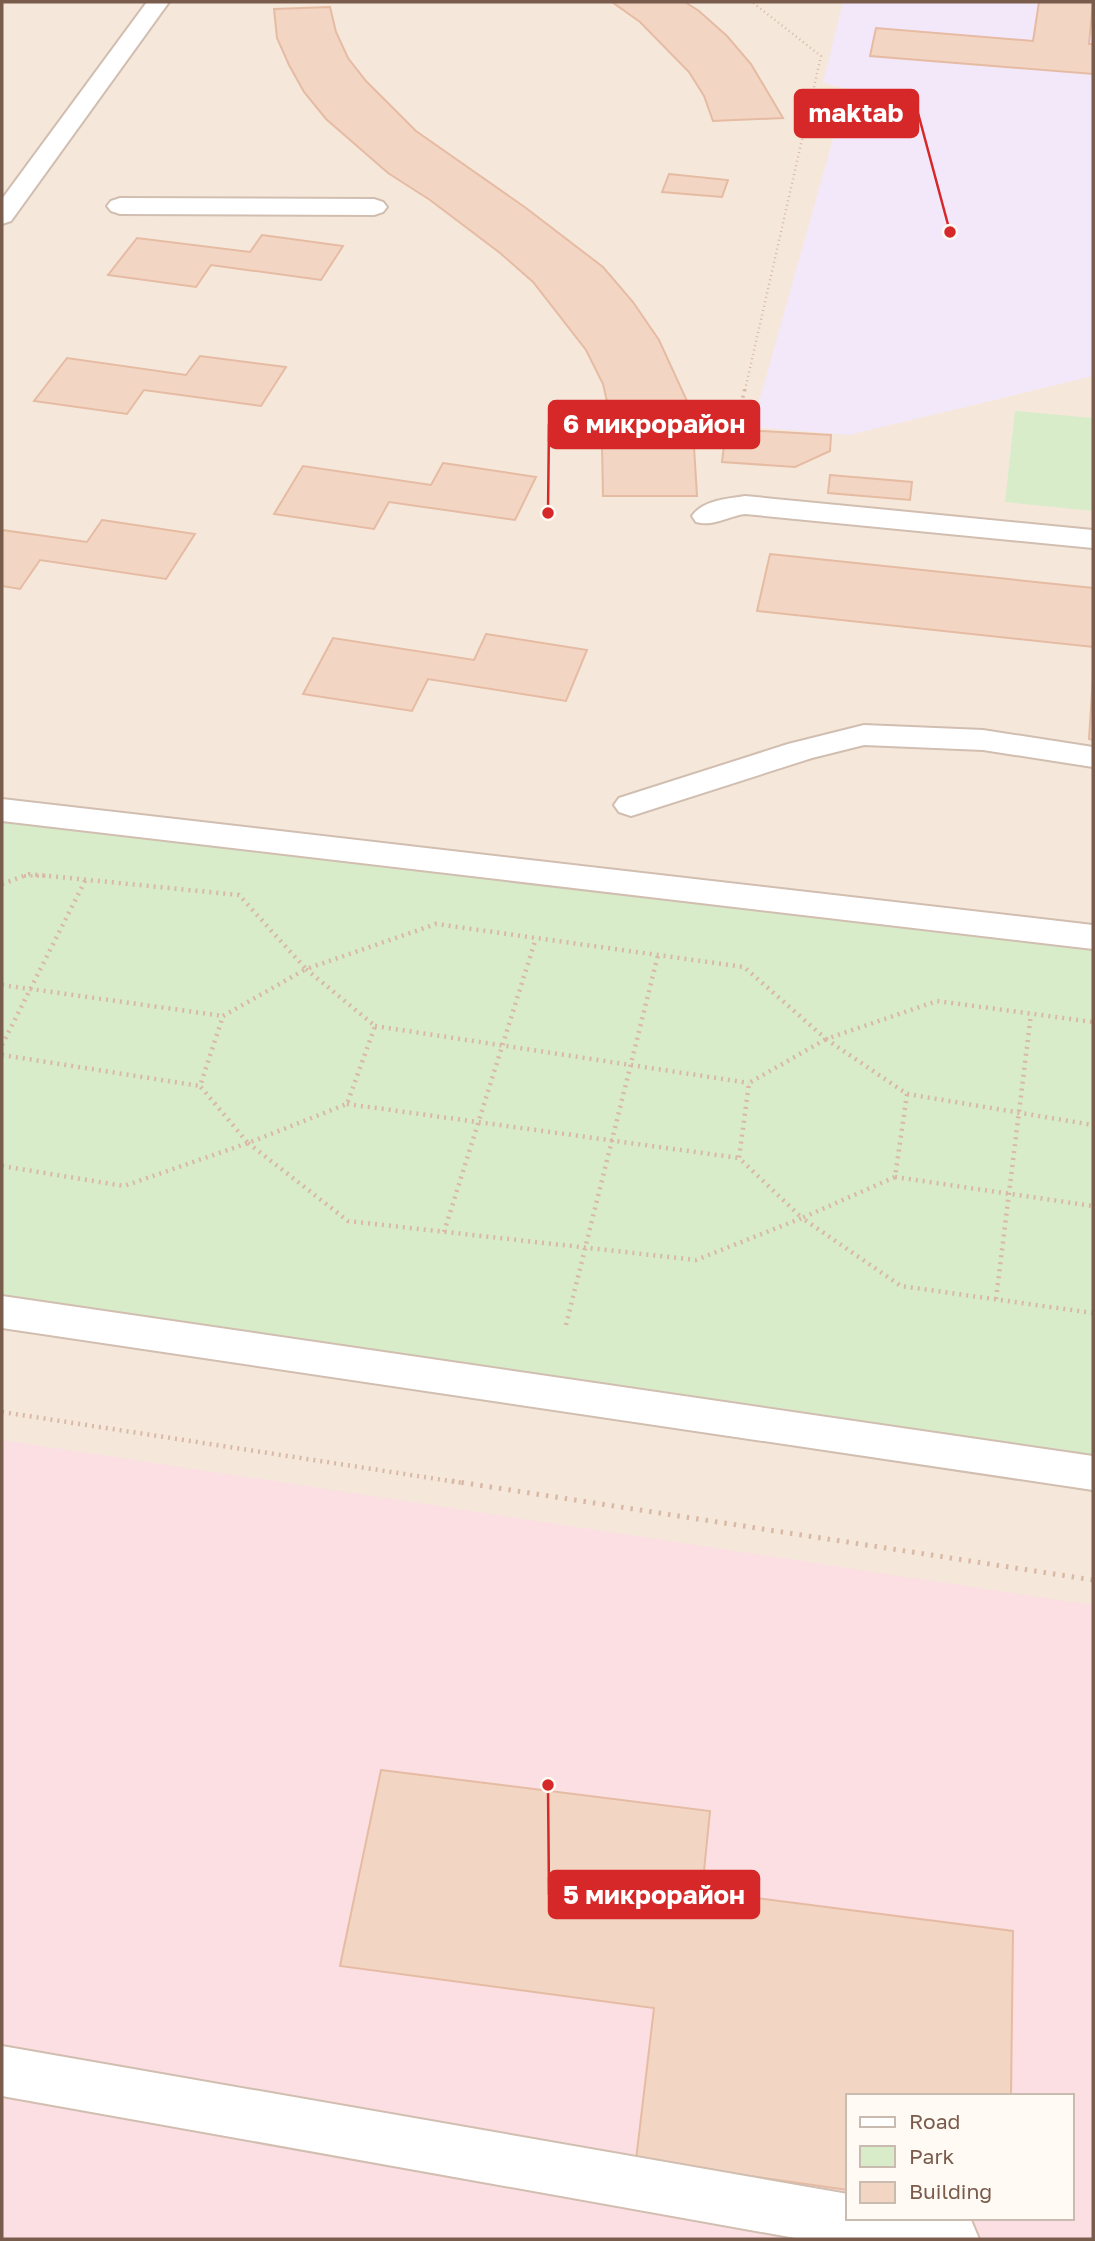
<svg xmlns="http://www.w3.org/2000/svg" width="1095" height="2241" viewBox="0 0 1095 2241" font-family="'Golos Text',sans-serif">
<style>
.residential{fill:#f5e8da;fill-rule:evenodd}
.education{fill:#f3e8fa}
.medical{fill:#fbdfe3;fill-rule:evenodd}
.green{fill:#d8ecc9}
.building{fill:#f3d5c3;stroke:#e6bba3;stroke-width:2}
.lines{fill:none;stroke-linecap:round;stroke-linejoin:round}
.minor-casing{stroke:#d1beb0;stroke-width:4}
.path-far3{stroke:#d9b8a5;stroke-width:2.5;stroke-dasharray:1 3.5;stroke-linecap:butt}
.path-far2{stroke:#d9b8a5;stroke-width:3.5;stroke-dasharray:2 4.5;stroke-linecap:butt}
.path-far1{stroke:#d9b8a5;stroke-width:4.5;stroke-dasharray:2 5;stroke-linecap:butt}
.path{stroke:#d9b8a5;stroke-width:5;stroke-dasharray:2.5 7;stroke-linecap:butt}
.minor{fill:#fff;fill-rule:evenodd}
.leader{fill:none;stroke:#d62828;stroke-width:2.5}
.callout-dot{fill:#d62828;stroke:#fffaf3;stroke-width:2.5}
.callout{fill:#d62828;stroke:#d62828;stroke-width:2.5}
.callout-label{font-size:26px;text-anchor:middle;font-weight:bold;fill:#fff}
</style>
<rect width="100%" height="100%" fill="#fdf6ec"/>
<!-- residential -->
<path class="residential" d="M2,2H1093V2239H2ZM848,2096H1072V2218H848Z"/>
<!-- education -->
<path class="education" d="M843,2H1093V376L849,435L752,427L847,89L823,83Z"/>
<!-- medical -->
<path class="medical" d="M2,1440L1093,1605V2239H2ZM848,2096H1072V2218H848Z"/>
<!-- green -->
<g class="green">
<path d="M1015,411L1093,418V511L1005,502Z"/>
<path d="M2,810L1093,937V1473L2,1312Z"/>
</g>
<!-- building -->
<g class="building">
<path d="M612,2H685L699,11L727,36L751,64L783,118L713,121L704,96L689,72L640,22Z"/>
<path d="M1039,2H1093L1089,44H1093V74L870,56L876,28L1033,41Z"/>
<path d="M330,7L336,32L348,58L366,81L416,131L526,208L603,267L633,302L659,340L693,414L611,419L603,384L586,350L533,282L500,253L430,200L388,173L326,119L304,92L289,65L277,38L274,9Z"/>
<path d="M669,174L728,180L722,197L662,192Z"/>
<path d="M262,235L343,246L321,280L211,265L196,287L108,275L137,238L250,252Z"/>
<path d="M200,356L286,367L261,406L144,390L127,414L34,401L67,358L186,375Z"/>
<path d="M726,429L831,435L830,451L795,467L722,462Z"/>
<path d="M602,446L694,447L697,496H603Z"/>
<path d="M443,463L536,477L515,520L389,502L374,529L274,514L303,466L431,485Z"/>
<path d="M830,475L912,482L910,500L828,493Z"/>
<path d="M102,520L195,534L166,579L40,560L20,589L2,586V530L87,542Z"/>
<path d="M770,554L1093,588V647L757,611Z"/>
<path d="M486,634L587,650L566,701L428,679L412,711L303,694L333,638L474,660Z"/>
<path d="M1093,676V740L1089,739Z"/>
<path d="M381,1770L710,1811L702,1891L1013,1931L1011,2096H848V2190L636,2160L654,2008L340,1966Z"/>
</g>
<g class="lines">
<!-- minor casing -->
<g class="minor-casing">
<g id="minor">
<path d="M147,2H169L11,221L2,224V199Z"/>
<path d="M120,198L374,199L383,202L387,207L383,212L374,215L120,214L111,211L107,206L111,201Z"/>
<path d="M745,496L1093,530V548L745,514C728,516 714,527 696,522L692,516C703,500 727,499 745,496Z"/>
<path d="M864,725L983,730L1093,747V767L983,750L864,745L812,758L631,816L619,812L614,805L619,798L788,744Z"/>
<path d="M2,799L1093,925V949L2,821Z"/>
<path d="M2,1296L1093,1456V1490L2,1328Z"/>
<path d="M2,2046L848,2194V2218H968L971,2220L979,2239H801L2,2096Z"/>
</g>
</g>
<!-- path-far3 -->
<path class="path-far3" d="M745,390L821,56L752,2"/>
<!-- path-far2 -->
<g class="path-far2">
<path d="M737,423L745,388"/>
<path d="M24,876H46"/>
</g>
<!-- path-far1 -->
<g class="path-far1">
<path d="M2,884L29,874L239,895L306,969L436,924L744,967L826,1039L937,1001L1093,1022"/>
<path d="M306,969L375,1026L347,1104L248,1143L200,1086L223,1016Z"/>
<path d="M2,985L223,1016"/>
<path d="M375,1026L749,1083"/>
<path d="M826,1039L907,1094L895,1177L802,1218L739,1158L749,1083Z"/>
<path d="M2,1045L86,879"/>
<path d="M2,1055L200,1086"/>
<path d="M907,1094L1093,1125"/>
<path d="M347,1104L739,1158"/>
<path d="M248,1143L348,1221L696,1260L802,1218L901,1286L1093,1313"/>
<path d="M2,1166L124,1186L248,1143"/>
<path d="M895,1177L1093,1206"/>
<path d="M444,1232L536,938"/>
<path d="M996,1299L1031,1014"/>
<path d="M566,1325L658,955"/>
<path d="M2,1412L463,1483"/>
</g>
<!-- path -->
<path class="path" d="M452,1481L1093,1580"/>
<!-- minor -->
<use href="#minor" class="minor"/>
</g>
<!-- callouts -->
<path class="leader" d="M950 232L918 113M548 513L549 424M548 1785L549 1895"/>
<g class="callout-dot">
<circle cx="950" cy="232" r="7"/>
<circle cx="548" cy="513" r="7"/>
<circle cx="548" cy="1785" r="7"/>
</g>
<g class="callout">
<rect x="795" y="90" width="123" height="47" rx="7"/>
<rect x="549" y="401" width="210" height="47" rx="7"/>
<rect x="549" y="1871" width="210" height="47" rx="7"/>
</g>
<g class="callout-label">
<text x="856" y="122">maktab</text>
<text x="654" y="433">6 микрорайон</text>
<text x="654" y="1904">5 микрорайон</text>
</g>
<!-- border -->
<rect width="1095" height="2241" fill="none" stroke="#7a5c4d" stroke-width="7"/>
<!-- legend -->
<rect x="846" y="2094" width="228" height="126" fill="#fffaf3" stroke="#cabbb1" stroke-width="2"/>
<rect x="860" y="2117" width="35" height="10" fill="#ffffff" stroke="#cabbb1" stroke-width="2"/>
<text x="909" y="2129" font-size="21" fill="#7a5c4d">Road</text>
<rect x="860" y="2146" width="35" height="21" fill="#d8ecc9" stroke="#cabbb1" stroke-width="2"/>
<text x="909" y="2164" font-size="21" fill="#7a5c4d">Park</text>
<rect x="860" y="2182" width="35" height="21" fill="#f3d5c3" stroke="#cabbb1" stroke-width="2"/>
<text x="909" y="2199" font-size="21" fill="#7a5c4d">Building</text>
</svg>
